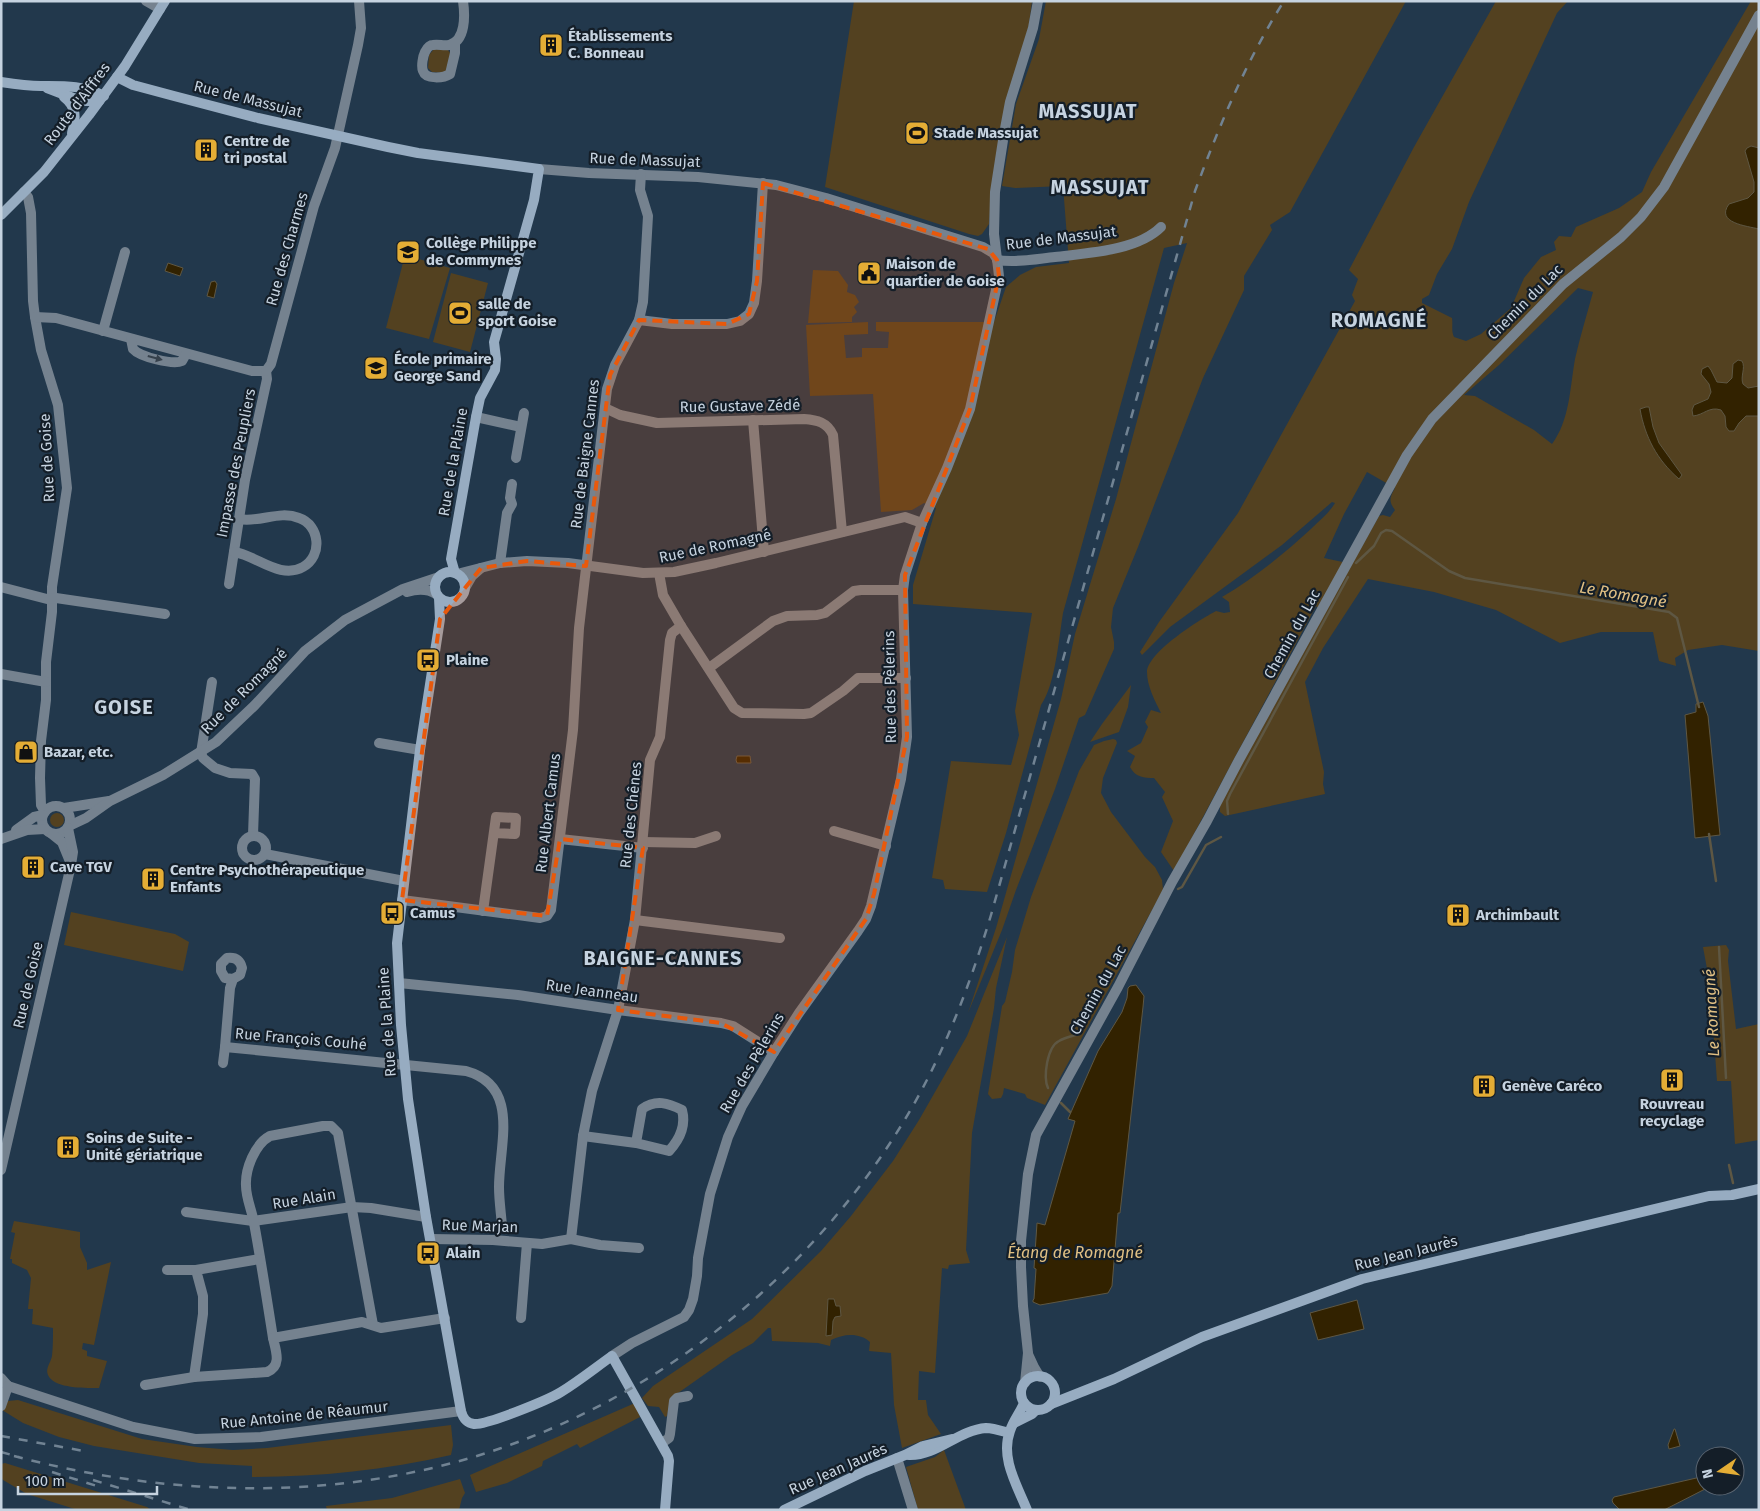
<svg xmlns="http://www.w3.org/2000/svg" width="1760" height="1511" viewBox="0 0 1760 1511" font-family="'Fira Sans',sans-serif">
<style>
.green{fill:#534120;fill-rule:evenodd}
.water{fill:#322200;stroke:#5e5743}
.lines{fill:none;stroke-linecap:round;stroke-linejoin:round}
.stream{stroke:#5e5743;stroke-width:2.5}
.street{stroke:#75828f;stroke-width:10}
.secondary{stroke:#97acc1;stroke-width:10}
.rail{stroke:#718393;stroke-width:2.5;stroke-dasharray:9 9;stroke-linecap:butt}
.oneway{fill:#36414c}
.marked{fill:#e8590c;fill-opacity:0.2;stroke:#e8590c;stroke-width:4;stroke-dasharray:10 6;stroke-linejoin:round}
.labels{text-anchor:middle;stroke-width:4.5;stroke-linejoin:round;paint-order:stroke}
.poi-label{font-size:15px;font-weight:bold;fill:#c6d3e0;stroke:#141e28;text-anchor:start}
.street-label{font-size:15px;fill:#c6d3e0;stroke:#141e28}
.water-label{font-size:16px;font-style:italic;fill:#e0bf83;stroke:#141e28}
.district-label{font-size:20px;font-weight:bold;letter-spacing:1px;fill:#c6d3e0;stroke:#141e28}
</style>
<rect width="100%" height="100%" fill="#22384c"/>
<!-- green -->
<g class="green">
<path d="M854,1H1032L1029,25L1005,108L994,169L989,224L982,234L978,236L969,234L825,187Z"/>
<path d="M1046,1H1406L1290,212L1270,225L1272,230L1244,276V290L1203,378L1138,547L1113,608L1111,627L1114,642V649L1085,715L1079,718L1055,789L1016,890L1002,930L968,1013L996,928L1038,780L1061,699L1075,634L1116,499L1174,283L1187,243L1164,248L1063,613C1059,638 1055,686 1041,705L1006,833L987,892L945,889L943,880L932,878L951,761L1011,765L1019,735L1015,711L1032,613L913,604V585L936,508L924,503L912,510L881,512L873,394L810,396L806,325L868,322V334L844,335L846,358L862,357V348H888L889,332L876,331V322H994L1006,287L1020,275L1036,267L1069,263L1063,186L1015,188L1002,186L1016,104L1039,39Z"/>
<path d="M1496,1H1568L1557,13L1469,202L1452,249L1437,274L1429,295L1422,299V303L1452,318C1453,325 1451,331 1454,337L1466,341L1481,334L1511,308L1524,278L1541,257L1556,250L1554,242L1559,236L1571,237L1576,227L1619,208L1642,192L1651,172L1751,1H1759V651L1722,645L1688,650L1675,658L1676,666L1659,661L1653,632H1601L1560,643L1496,610L1434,592L1368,579L1323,648L1305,682L1324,772L1323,784L1325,794L1225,816L1220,812V803L1324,615L1316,606L1174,871L1161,852L1173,821L1162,797L1165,792L1154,778C1144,778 1135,777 1130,767L1135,756L1127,751L1141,743L1148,727L1145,722L1151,710L1161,713C1155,701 1147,686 1147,672C1148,652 1199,620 1216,611L1224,613L1230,612L1229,602L1222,597C1254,578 1284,554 1312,528C1320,520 1330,512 1335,503L1332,502L1282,545L1170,627L1142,655L1140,652L1159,622L1238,513L1355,301L1352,295L1358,279L1349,270L1414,147ZM1578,288L1593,292C1587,314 1580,337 1575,359C1570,387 1570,420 1552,444L1534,430L1475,396L1464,395L1499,365ZM1367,472L1395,488C1390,497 1388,501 1395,510L1390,517L1383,515L1379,516L1352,564L1324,558L1344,514Z"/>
<path d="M434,49L448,50L451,54V63L445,73L432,72L428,68L429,55Z"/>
<path d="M405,255L450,268L429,339L386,328Z"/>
<path d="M813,270L838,271L848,285L847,292L855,295L859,302L854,307L857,312L852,317V322L808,323Z"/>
<path d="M451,273L488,283L470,352L433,342Z"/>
<path d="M1131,685L1128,707L1119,732L1090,742L1102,724Z"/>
<path d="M1113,739L1116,740L1117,743L1103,778L1101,793L1111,812L1145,857L1155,867L1162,880L1163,890L1045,1105L1027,1098L1025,1094L1004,1088L1003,1094L1001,1098L992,1099L988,1094L1002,1006L1005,1002L1012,972L1015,950L1031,897L1079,771L1094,745L1104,741Z"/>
<circle cx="57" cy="820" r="7"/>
<path d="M71,912L175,934L189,942L183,971L64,945Z"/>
<path d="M1007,937L996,988L994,1008L972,1133L966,1250L970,1263L949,1265L948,1269L942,1268L935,1373L919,1371L918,1400H926L928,1415L941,1434L902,1448L894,1405L891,1353L869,1351L870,1342C859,1332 843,1334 831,1340L830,1346L818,1343L772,1341L771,1328H768L753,1343L732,1355L671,1398L667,1416L665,1417L659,1407L648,1406L642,1398L653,1386L752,1319L821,1251L851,1216L893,1161L919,1120L967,1036Z"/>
<path d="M1726,945L1729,950L1728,961L1736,1029L1759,1024V1140L1735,1144L1731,1081H1717L1710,985L1703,947Z"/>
<path d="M14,1221L80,1232V1247L87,1263V1270L111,1262L94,1345L83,1343L82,1349L87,1351V1356L107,1361L99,1388C87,1388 54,1389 48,1375C45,1369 51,1362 52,1356C53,1347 53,1337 53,1328L32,1324L33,1309H28L31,1278L27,1270L12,1263V1259H10L15,1233L11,1232Z"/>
<path d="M18,1400L142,1439L197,1447L233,1450L267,1448L451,1425L453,1445L451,1455C385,1470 319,1477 252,1477V1466L199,1463L94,1446L59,1437L23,1423L2,1410L8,1401Z"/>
<path d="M635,1403L640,1417L580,1448L577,1444L543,1461L542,1466L507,1483L476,1492L470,1475Z"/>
<path d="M944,1450L966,1510H918L906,1467L935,1457Z"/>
<path d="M5,1463L147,1507L151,1510H78L27,1494L3,1480L1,1477V1464Z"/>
<path d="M460,1479L465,1493L462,1498L459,1510H327L326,1506L392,1498Z"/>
</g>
<!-- water -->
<g class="water">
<path d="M1751,146L1759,148V229C1747,226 1715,223 1729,204L1748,198L1754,192V182L1745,151L1747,148Z"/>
<path d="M168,263L183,268L180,276L165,271Z"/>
<path d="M215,281L217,284L214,298L207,296L211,282Z"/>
<path d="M1738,360L1742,361C1746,368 1740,376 1743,384L1748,388L1759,386V416H1746L1739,423L1734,431H1729L1726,427L1725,416L1721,410C1709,406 1704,415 1693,416L1692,410L1694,405L1708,399L1711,392L1709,384L1701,374L1702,369L1708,366L1711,370L1717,382L1727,383L1732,378L1733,364Z"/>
<path d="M1646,407H1649L1653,427L1659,443L1682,475L1679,479C1657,460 1645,437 1640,409Z"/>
<path d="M1703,702L1708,716L1720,835L1695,838L1685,715L1696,712V704Z"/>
<path d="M737,756H750L751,763H737L736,760Z"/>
<path d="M1136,985L1144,996L1143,1007L1120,1213H1118L1112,1286L1108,1293L1040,1305L1033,1302V1300L1034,1299L1036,1269L1034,1268L1037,1223L1045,1225L1075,1121L1068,1119L1098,1051L1122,1012L1127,998L1128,988L1130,986Z"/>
<path d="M828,1299H834L836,1306H840L841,1316L835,1317L833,1321L832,1335L826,1336Z"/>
<path d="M1357,1300L1364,1329L1318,1340L1310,1313Z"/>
<path d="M1674,1429H1675L1680,1446L1669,1449L1668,1445Z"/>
<path d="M1705,1476V1486H1711L1664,1510H1620L1613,1503L1612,1500L1614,1497Z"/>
</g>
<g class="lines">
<!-- stream -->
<g class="stream">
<path d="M1356,563L1374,546L1381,533L1386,530L1392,531L1449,571L1465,578L1669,612L1677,618L1699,707"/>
<path d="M1228,814L1227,801L1230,794L1348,577"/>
<path d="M1709,834L1716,881"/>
<path d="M1178,889L1182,887L1206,845L1221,837"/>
<path d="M1719,947L1726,1078"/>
<path d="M1048,1088C1043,1077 1047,1047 1059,1041C1066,1037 1074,1036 1081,1033"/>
<path d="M1061,1103L1070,1112"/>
<path d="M1729,1165L1733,1183"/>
</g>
<!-- street -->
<g class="street">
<path d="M146,1L160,9"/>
<path d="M455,43V53L450,74C444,78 426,80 423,71C421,66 423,56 425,52C427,48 429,45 433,45C439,44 443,46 449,45C466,41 465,15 463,1"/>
<path d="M539,169L589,173L698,177L776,185L826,198L983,247L993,253L997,259"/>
<path d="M24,192L28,197L31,213L33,301L35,317L41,350L58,405L67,488L52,587V612L46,662V700L41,741L40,778L41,805L45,812"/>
<path d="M997,260C1016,263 1036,259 1055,257C1087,253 1137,251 1161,227"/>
<path d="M35,317L56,318L252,371H266L267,379L245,480L229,584"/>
<path d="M639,320L672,324H727L740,321L749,314L754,303L757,281L763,183"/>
<path d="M103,331L125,252"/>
<path d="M131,339L133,349C140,357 173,365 182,361L186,354"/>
<path d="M266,371L271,364L314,206L335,148L358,45L361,28L359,1"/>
<path d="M605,408L620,415L657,423L804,419C817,420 827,422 833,435L842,532"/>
<path d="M476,417L521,427"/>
<path d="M753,420L764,552"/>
<path d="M516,458L524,413"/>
<path d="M234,552C256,555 280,580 303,567C323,556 320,525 299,518C279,510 260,523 239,519"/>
<path d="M500,563L507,513L512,504L510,498L512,484"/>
<path d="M457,574L500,563L527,561L568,563L643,573L674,572L716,563L905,517L922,523"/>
<path d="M1,587L47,599L56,598L165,614"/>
<path d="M465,588L472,576L481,568"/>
<path d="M407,592C417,589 428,589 436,594"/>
<path d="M681,626L734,708L742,713L804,714L811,713L843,691L858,678H906"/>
<path d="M709,668L773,621L787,616L817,615L825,613L854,591L861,590H903"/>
<path d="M1,674L46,682"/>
<path d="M212,682L201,753L203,758L215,768L230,773L252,774L255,779L253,835"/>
<path d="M379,743L420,750"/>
<circle cx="56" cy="820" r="14"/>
<path d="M64,808L109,801"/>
<path d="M69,826L86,818L110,801L163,775L216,742L254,706L305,651L345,620L403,589L439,577"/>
<path d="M16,830L34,817L43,815"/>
<path d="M834,831L886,846"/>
<path d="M52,834L62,842L69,859"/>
<circle cx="254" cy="848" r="12"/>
<path d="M1,839L27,830L45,829"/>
<path d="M560,839L643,848"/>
<path d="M643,842L695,843L716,836"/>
<path d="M265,854L404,881"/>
<path d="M402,900L540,918L547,916L551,910L573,730L579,628L607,389L615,365L639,320L643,302L648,216L640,190L641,174"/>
<path d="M483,911L496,817L516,818L515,834L494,833"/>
<path d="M635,920L780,938"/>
<path d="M233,979L225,978L221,971V964L227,958C235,957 240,960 242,968L240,975L233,979L230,988L225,1047L466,1071C521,1086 499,1145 499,1187C499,1200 501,1213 502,1226"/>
<path d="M399,983L518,995L618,1010L721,1023L733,1026L774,1052"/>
<path d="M223,1063L225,1047"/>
<path d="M583,1136L636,1143L669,1151C680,1139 686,1125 682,1110C668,1103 656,1099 642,1109L636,1143"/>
<path d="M1,1170L71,865L73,852L68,828"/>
<path d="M186,1212L253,1221L352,1207L371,1208L426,1217"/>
<path d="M431,1239L493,1240L542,1244L571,1239"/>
<path d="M639,1248L600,1245L571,1239L583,1136L592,1091L618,1010L635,920L650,760L660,737L670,640L672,633L681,626L663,595L659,573"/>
<path d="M167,1270H196"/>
<path d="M521,1318L527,1243"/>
<path d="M273,1338C267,1300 261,1261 254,1223C252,1211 246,1198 246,1186C245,1169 255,1144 270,1136L323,1126H331L338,1133L373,1325"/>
<path d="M1028,1354L1034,1367L1040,1377"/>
<path d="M612,1356L632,1343L684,1317L689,1310L693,1299L697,1276L698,1258L710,1194L728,1137L742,1106L774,1052L799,1013L858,931L866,919L871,906L901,779L907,737L903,590L905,575L922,523L947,468L970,409L999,276L994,234L995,192L1004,134L1010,102L1033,28L1038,1"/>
<path d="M194,1377L203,1314V1296L196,1270L260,1259"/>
<path d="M1,1378L8,1386"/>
<path d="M1025,1383L1028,1353L1023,1306L1021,1267V1241L1028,1174L1036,1135L1118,987L1172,882L1207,821L1239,760L1407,455L1432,419L1563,284L1621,237L1641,217L1664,187L1759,15"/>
<path d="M145,1385L194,1377L267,1372C282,1366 276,1351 273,1338L362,1322L381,1328L445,1318"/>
<path d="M8,1386L133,1427L195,1439L261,1437L461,1411"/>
<path d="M1,1406L8,1386"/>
<path d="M662,1443L669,1438L670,1434L674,1401L677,1398L688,1396"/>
<path d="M897,1458L913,1510"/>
</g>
<!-- secondary -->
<g class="secondary">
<path d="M117,77L133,85L174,96L258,118L388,147L418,153L539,169L534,200L494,342L496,359L495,370L480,398L476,417L451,559L455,573"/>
<path d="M1,82C14,84 28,86 41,86C62,86 85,85 104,96"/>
<path d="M47,88L81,101H99"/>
<path d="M64,97C77,107 76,118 72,133"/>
<path d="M1,215L44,172L89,115L125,66L165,1"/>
<circle cx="450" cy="587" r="15"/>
<path d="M439,598L440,619L420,750L397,943L401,1025L408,1099L426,1217L461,1411C463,1418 466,1423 474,1424C487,1425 548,1400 561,1392C579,1381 595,1368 612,1356L668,1456L669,1461L665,1510"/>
<circle cx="1038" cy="1393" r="17"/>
<path d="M1024,1403C1020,1413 1013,1421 1010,1431C1000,1458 1017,1485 1027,1510"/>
<path d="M1051,1404L1114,1379L1202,1337L1362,1279L1709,1196L1732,1195L1759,1189"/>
<path d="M1014,1423L1032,1414L1036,1410"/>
<path d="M909,1455C937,1456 958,1430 986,1428C993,1428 1002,1431 1009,1433"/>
<path d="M784,1510L865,1471L905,1455L923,1446L952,1439"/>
</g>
<!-- rail -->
<g class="rail">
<path d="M1,1436L84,1451"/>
<path d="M1,1452L19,1457"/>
<path d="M14,1456C138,1489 272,1499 399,1475C617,1435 812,1289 919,1095C950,1038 972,978 991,915L1195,191C1220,124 1246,61 1284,1"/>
<path d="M52,1472L100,1487"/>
<path d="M93,1480L191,1510"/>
</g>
</g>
<!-- one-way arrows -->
<defs><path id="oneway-solid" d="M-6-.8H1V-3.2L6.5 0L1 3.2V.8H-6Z" transform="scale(1.25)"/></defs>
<use class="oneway" href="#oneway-solid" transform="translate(155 358) rotate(15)"/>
<!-- marked area -->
<path class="marked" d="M763,183L988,249L997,260L999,276L970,409L905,575L907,737L874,894L866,919L774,1052L721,1023L618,1010L643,848L560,839L547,916L402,900L440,619L481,568L527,561L586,566L610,375L639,320L727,324L749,314L757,281Z"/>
<!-- icons -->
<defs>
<g id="building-square" transform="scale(1.25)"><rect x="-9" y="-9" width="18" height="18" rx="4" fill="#e4ad35" stroke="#141e28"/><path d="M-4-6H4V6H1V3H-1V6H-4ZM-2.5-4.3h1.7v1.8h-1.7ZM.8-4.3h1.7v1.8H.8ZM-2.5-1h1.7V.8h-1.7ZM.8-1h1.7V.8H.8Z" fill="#111"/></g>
<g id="stadium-square" transform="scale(1.25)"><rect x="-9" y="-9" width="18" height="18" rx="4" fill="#e4ad35" stroke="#141e28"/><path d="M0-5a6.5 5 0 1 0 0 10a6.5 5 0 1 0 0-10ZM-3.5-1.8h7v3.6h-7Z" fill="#111"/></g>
<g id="school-square" transform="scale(1.25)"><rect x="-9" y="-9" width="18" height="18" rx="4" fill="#e4ad35" stroke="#141e28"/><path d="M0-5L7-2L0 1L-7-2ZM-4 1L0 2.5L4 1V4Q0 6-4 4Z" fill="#111"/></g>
<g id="civic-square" transform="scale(1.25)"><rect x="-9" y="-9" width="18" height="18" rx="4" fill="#e4ad35" stroke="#141e28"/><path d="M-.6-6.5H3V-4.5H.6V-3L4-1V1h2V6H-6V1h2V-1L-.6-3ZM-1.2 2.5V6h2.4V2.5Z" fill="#111"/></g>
<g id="bus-square" transform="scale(1.25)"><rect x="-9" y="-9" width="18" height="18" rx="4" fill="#e4ad35" stroke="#141e28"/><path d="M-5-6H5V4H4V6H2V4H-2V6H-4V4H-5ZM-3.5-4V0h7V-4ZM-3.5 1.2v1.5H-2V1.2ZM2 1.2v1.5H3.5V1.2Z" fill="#111"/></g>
<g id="shop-square" transform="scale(1.25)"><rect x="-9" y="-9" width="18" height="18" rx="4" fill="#e4ad35" stroke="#141e28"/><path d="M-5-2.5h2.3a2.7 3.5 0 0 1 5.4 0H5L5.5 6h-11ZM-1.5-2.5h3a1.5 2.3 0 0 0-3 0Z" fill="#111"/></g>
</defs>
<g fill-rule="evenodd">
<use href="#building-square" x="551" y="45"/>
<use href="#stadium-square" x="917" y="133"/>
<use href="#building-square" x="206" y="150"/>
<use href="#school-square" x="408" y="252"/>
<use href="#civic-square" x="869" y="273"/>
<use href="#stadium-square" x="460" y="313"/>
<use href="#school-square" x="376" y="368"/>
<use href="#bus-square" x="428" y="660"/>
<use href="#shop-square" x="26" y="752"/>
<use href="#building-square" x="33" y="867"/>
<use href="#building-square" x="153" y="879"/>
<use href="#bus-square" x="392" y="913"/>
<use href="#building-square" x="1458" y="915"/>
<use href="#building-square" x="1672" y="1080"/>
<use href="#building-square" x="1484" y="1086"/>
<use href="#building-square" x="68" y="1147"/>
<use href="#bus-square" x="428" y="1253"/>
</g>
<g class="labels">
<!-- poi labels -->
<g class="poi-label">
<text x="568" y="41">Établissements<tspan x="568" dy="17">C. Bonneau</tspan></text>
<text x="934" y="138">Stade Massujat</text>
<text x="224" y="146">Centre de<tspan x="224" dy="17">tri postal</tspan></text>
<text x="426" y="248">Collège Philippe<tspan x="426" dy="17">de Commynes</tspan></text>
<text x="886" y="269">Maison de<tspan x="886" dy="17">quartier de Goise</tspan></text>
<text x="478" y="309">salle de<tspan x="478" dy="17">sport Goise</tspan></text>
<text x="394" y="364">École primaire<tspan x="394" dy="17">George Sand</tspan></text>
<text x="446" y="665">Plaine</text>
<text x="44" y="757">Bazar, etc.</text>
<text x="50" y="872">Cave TGV</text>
<text x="170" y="875">Centre Psychothérapeutique<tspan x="170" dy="17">Enfants</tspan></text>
<text x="410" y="918">Camus</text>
<text x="1476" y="920">Archimbault</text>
<text x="1502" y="1091">Genève Caréco</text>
<text x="1672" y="1109" text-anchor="middle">Rouvreau<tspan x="1672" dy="17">recyclage</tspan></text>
<text x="86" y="1143">Soins de Suite -<tspan x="86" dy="17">Unité gériatrique</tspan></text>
<text x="446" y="1258">Alain</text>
</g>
<!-- street labels -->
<g class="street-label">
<text transform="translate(248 99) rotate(14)" y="5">Rue de Massujat</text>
<text transform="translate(77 104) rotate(-53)" y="5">Route d'Aiffres</text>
<text transform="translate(645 160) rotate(2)" y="5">Rue de Massujat</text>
<text transform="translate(1061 238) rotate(-7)" y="5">Rue de Massujat</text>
<text transform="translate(287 249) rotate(-74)" y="5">Rue des Charmes</text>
<text transform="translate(1525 302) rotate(-45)" y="5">Chemin du Lac</text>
<text transform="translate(740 406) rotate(-1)" y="5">Rue Gustave Zédé</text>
<text transform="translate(585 454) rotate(-83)" y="5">Rue de Baigne Cannes</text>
<text transform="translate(47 458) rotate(-93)" y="5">Rue de Goise</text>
<text transform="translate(453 462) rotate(-80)" y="5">Rue de la Plaine</text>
<text transform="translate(236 463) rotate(-79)" y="5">Impasse des Peupliers</text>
<text transform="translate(715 546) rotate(-12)" y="5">Rue de Romagné</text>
<text transform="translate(1292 634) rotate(-61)" y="5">Chemin du Lac</text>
<text transform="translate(890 687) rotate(-91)" y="5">Rue des Pèlerins</text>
<text transform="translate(244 691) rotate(-45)" y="5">Rue de Romagné</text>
<text transform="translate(548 813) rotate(-83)" y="5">Rue Albert Camus</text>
<text transform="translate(631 815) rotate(-84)" y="5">Rue des Chênes</text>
<text transform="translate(28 985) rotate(-77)" y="5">Rue de Goise</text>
<text transform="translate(1098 990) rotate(-61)" y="5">Chemin du Lac</text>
<text transform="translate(592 991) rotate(8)" y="5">Rue Jeanneau</text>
<text transform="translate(387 1022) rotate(-94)" y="5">Rue de la Plaine</text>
<text transform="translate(301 1039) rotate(5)" y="5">Rue François Couhé</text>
<text transform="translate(752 1063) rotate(-60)" y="5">Rue des Pèlerins</text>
<text transform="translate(304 1199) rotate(-9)" y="5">Rue Alain</text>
<text transform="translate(480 1226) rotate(2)" y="5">Rue Marjan</text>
<text transform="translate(1406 1253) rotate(-14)" y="5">Rue Jean Jaurès</text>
<text transform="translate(304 1415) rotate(-6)" y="5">Rue Antoine de Réaumur</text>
<text transform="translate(838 1469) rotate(-24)" y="5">Rue Jean Jaurès</text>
</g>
<!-- water labels -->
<g class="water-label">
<text transform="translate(1623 594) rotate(10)" y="6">Le Romagné</text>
<text transform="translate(1711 1013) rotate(-93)" y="6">Le Romagné</text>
<text x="1075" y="1258">Étang de Romagné</text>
</g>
<!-- district labels -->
<g class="district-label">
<text x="1088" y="118">MASSUJAT</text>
<text x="1100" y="194">MASSUJAT</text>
<text x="1379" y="327">ROMAGNÉ</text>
<text x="124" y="714">GOISE</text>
<text x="663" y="965">BAIGNE-CANNES</text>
</g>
</g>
<!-- border -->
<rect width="1760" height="1511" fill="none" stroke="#c6d3e0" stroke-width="5"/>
<!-- north arrow -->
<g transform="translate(1720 1471) rotate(257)"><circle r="24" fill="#141e28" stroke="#5b6672"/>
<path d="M0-4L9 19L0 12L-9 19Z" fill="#e4ad35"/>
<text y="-8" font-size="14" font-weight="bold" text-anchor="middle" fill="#c6d3e0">N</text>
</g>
<!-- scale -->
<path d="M18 1486v8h139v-8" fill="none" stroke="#c6d3e0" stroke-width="2.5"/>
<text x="25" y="1486" font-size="15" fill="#c6d3e0" stroke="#141e28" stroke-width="4" paint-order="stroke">100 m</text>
</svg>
